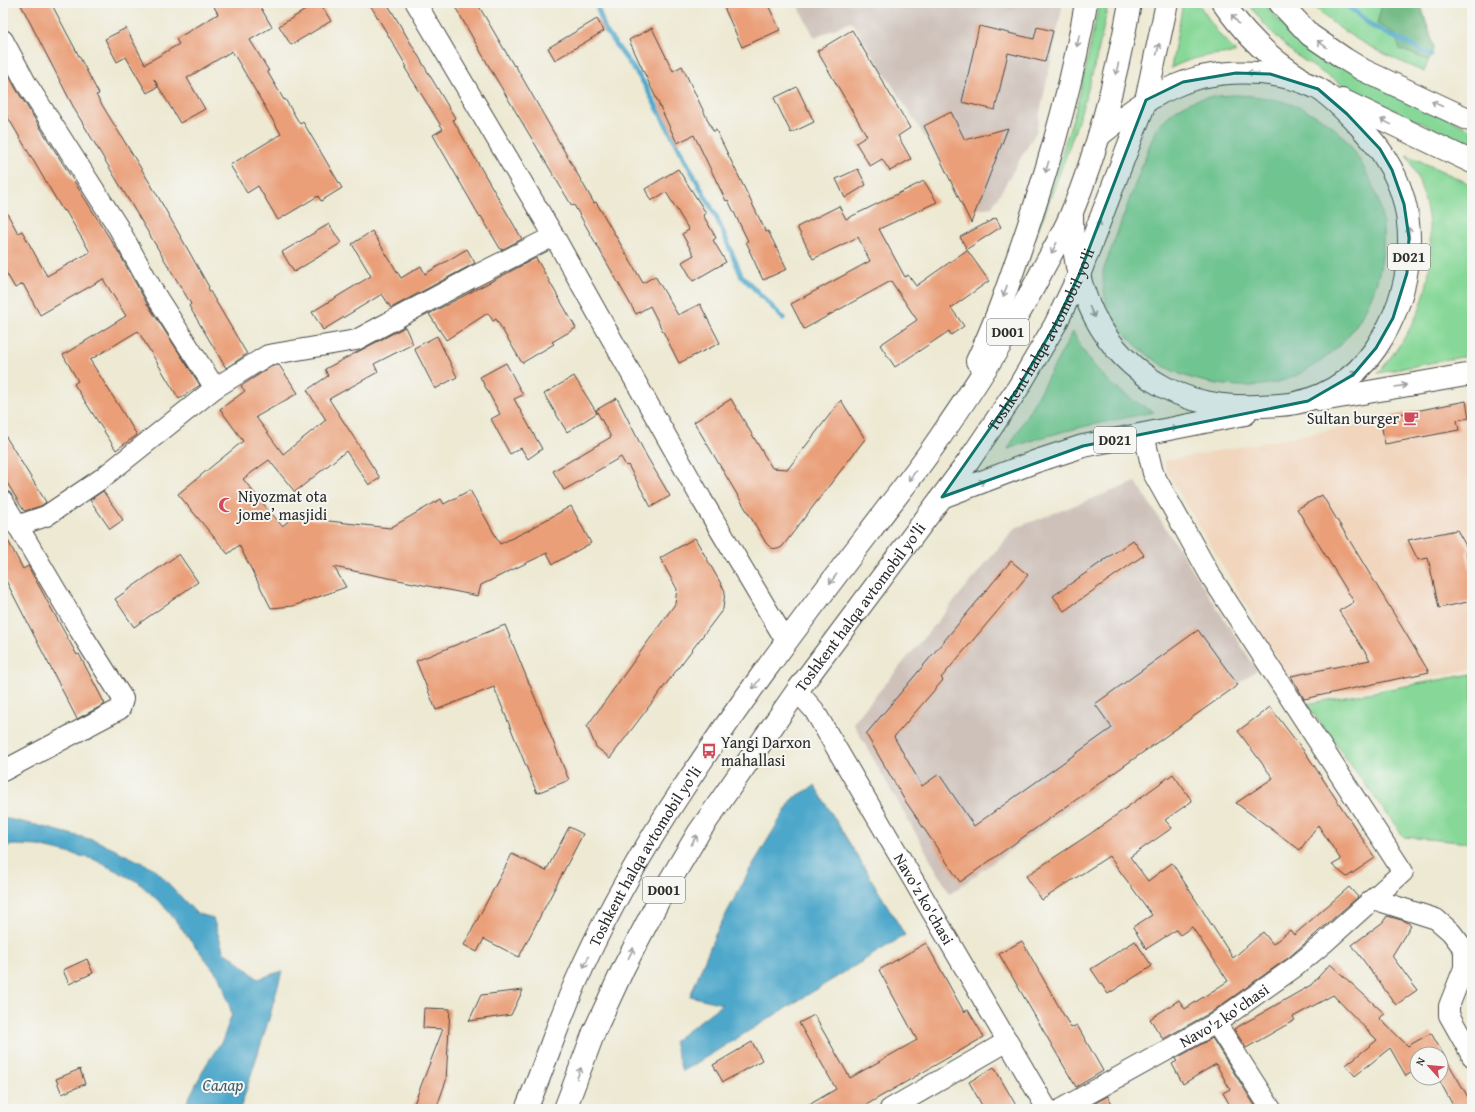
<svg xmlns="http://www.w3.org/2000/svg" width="1475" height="1112" viewBox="0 0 1475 1112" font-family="'Gentium Book Plus',serif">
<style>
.built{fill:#f1d5bd}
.industrial{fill:#cec1ba}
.green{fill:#87d898;stroke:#598262}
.forest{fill:#6db880;stroke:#4c7256}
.water{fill:#4da7ca;stroke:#3c697a}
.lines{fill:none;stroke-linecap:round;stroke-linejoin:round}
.stream{stroke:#4da7ca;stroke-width:5}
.building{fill:#ea9f78}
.minor-casing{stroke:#484844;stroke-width:22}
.highway-casing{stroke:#484844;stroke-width:24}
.minor{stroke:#fff;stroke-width:20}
.highway{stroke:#fff;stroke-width:22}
.oneway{stroke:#a0a0a0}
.marked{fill:#0f766e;fill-opacity:0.2;stroke:#0f766e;stroke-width:3;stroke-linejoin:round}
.labels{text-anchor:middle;stroke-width:4;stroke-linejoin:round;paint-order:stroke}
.shield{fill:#f6f6f2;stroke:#686867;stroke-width:1}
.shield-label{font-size:15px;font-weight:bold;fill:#2b2b2b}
.street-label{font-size:16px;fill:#2b2b2b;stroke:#f6f6f2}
.poi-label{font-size:16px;fill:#2b2b2b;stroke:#f6f6f2;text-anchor:start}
.water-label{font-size:17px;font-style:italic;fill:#395d6b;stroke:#f6f6f2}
</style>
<rect width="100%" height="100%" fill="#f6f6f2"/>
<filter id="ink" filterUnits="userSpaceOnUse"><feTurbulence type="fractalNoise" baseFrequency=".025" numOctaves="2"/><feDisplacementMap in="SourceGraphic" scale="8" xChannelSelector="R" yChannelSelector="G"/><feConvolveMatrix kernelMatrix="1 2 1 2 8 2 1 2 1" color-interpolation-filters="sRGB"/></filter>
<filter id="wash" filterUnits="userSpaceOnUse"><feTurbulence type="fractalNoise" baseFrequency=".012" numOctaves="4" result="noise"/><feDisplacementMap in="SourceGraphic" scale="16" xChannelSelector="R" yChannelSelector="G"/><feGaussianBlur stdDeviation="0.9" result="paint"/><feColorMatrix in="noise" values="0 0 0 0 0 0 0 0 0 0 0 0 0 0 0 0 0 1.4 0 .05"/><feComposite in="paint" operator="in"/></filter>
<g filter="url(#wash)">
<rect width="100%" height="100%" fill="#ede9d3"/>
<!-- built -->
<path class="built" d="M1472,403V669L1304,702L1166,470L1165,461Z"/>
<!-- industrial -->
<g class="industrial">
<path d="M796,3H1063L1036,132L992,207L972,210L851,21L815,38Z"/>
<path d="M1136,482L1257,670L950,894L853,723L1015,528Z"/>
</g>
<!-- green -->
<g class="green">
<path d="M1099,3H1108C1094,88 1062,168 1031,248L1076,109L1087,61Z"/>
<path d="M1183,3H1198L1219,34L1235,51V53C1212,54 1192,57 1171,68Z"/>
<path d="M1248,3H1265C1280,23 1296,39 1317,53L1472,130V146L1361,95L1326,75L1293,53L1264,24Z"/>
<path d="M1311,3H1420L1434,47L1424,72C1384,54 1341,36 1311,3Z"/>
<path d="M1234,95C1272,96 1303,104 1333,127C1348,139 1358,156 1366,172C1371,181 1375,190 1378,200C1396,262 1367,334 1312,367C1290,381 1266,387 1240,386C1214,385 1190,380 1167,368C1140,352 1108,324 1104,291C1103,284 1103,277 1103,271L1156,128C1183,100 1196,97 1234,95Z"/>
<path d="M1407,155L1472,185V355L1378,373C1393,355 1407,336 1417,315C1439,266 1433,201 1407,155Z"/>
<path d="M1073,332C1090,368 1118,394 1154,412C1104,422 1055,431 1008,449Z"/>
<path d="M1472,674V843L1404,837L1306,704Z"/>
</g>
<!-- forest -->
<path class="forest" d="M1385,3H1420L1434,47L1429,61L1400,49L1394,33L1377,24L1381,8Z"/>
<!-- water -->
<g class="water">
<path d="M815,786L905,935L682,1072L674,1041L722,1004L690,996L715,935L749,871L782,816L793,798Z"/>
<path d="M3,818L32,824L97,841L155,869L196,913L213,918L224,953L234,958L258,979L282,971L269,1019L240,1109H183L206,1065L223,1039L232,1014L221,979L164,906L138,882L93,859L39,846L14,845L3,847Z"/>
</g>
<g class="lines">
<!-- stream -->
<g class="stream">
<path d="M596,3L605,30L642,80L717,218L741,275L783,318"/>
<path d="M1344,3L1372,26L1431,55"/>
</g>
</g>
<g id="blocks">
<!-- building -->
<g class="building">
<path d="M20,3H51L99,94L96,95L156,193L209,287L208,288L247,354L226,368L189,306L191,304L76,112Z"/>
<path d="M212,3H258L272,27L250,40L269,71H267L284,100L285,99L300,124L303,122L342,188L321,201L318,196L278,220L258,186L247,193L230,165L281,134L232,51L187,78L205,109L180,123L154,79L158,87L147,93L126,57L117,62L105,39L126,28L145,64L179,44L176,39L218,14Z"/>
<path d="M317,3H320L331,21L291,45L279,26Z"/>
<path d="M369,3H387L455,118L453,120L522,239L501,250L481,216L480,217L433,135L443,129L405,68L407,67Z"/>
<path d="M453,3H477L514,66L515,65L594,203L596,202L643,283L655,276L678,315L700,304L720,343L679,363L650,306L636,314L574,205L572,206L495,77Z"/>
<path d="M722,3H767L780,30L742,47Z"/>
<path d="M597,19L604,31L555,60L548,48Z"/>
<path d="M979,26L1034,39L1037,27L1053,31L1045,62L1008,53L995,110L962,102Z"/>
<path d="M652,28L673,71L682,66L713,131L716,130L766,232L768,231L787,269L763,280L749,250H750L746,242L748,241L728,200L726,201L694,135L677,143L629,40Z"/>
<path d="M852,30L910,128L898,136L911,159L890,171L882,159L870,166L856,143L867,136L817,51Z"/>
<path d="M3,64L16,89L119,253L146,302L200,385L179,399L138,331L90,360L137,435L116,450L74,384L78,381L63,355L126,316L103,279L40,315L23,284L15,288L3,267V206L18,233L22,231L47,276L90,252L65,210L63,211L3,109Z"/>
<path d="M797,87L814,122L791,133L774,98Z"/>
<path d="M951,112L965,140L1008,128L971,223L924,126Z"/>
<path d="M678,169L706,213L703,215L716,238L713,240L726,262L693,281L682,262L694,255L682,234L689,230L666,192L651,201L645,189Z"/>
<path d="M858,169L866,185L845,198L836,179Z"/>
<path d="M924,181L937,202L879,229L905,277L908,275L916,286L967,250L989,281L951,308L964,326L951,335L949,331L895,367L880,345L917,320L891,281L804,329L791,304L870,261L858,237L813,259L797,227L839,206L846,219Z"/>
<path d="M996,218L1001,227L967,249L960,237Z"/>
<path d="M329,224L341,243L294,272L282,252Z"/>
<path d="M372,231L401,278L421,266L425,274L467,249L475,263L391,308L382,294L323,330L312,312L371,276L352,244Z"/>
<path d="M536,258L576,328L552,342L554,344L522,363L496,319L493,321L488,313L446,340L429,314Z"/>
<path d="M405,327L413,344L374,364L378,372L329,399L380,478L369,485L346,451L295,492L269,460L243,479L270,512L267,514L273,515L282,526L294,517L390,528L441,499L444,504L470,490L500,544L533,528V527L571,506L591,543L553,564L547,553L481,585L478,596L334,567L346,587L293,606L271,608L239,545L228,554L178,494L243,441L220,409L245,391L241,386L266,370L273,366L279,365L298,393L256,417L283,454L326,420L307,390L328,376L325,369Z"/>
<path d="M437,336L457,377L435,389L414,348Z"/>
<path d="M506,363L523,395L514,399L542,449L528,459L521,448L510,454L491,419L500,414L480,377Z"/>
<path d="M574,376L597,413L567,432L544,394Z"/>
<path d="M617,398L646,455L670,496L651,507L628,465L626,466L621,457L564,490L553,471L611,437L596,410Z"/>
<path d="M731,399L772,468L788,469L841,400L865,439L782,547L778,549L771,548L766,543L694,422Z"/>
<path d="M1466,401L1469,418L1457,420L1459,430L1385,444L1380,418Z"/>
<path d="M3,432L46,502L41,506L24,511L3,476Z"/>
<path d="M103,491L123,520L110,529L90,500Z"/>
<path d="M1322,495L1429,672L1304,699L1303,697L1291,676L1370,660L1339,611L1354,602L1297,509Z"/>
<path d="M1457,530L1469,551H1466L1472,582V601L1439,608L1428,558L1418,560L1408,540Z"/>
<path d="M3,531L23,569L28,566L77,655L79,654L105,704L77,719L3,575Z"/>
<path d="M695,538L725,591L723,609L610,758L596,747L587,726L675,604L677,589L660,558Z"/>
<path d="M1133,540L1144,555L1064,611L1053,596Z"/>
<path d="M179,554L198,582L134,627L115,599Z"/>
<path d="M1011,561L1028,575L941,678L943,680L894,737L922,786L939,774L974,826L1112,728L1095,704L1198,630L1238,685L960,882L904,799L866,734Z"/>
<path d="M505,625L569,780L537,793L494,687L436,710L416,661Z"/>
<path d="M1270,707L1307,755L1375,858L1347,877L1332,865L1341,860L1318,825L1300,850L1236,803L1273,778L1238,731Z"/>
<path d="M1173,774L1192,801L1165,820L1172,828L1130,857L1148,881L1172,863L1233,958L1263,932L1273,944L1290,930L1294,935L1349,887L1358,897L1288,958L1210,1013L1163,1039L1150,1019L1179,1000L1185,1009L1228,981L1192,927L1180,935L1176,930L1146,949L1133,927L1152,915L1109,856L1042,900L1026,876L1090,834Z"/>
<path d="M569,827L583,834L519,957L484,939L477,952L464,945L512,854L546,871Z"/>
<path d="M1387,916L1405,921L1411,925L1392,956L1417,990L1396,1005L1352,945L1383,922Z"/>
<path d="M1022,941L1071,1028L1077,1025L1103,1071L1076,1087L999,954Z"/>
<path d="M1135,941L1152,966L1108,994L1091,969Z"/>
<path d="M926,943L964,1012L968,1010L984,1037L859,1109H802L836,1089L799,1023L814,1015L850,1078L917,1040L879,970Z"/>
<path d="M87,959L93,973L69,984L63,970Z"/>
<path d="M1330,964L1385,1014L1379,1018L1408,1046L1431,1033L1472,1104V1109H1455L1438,1078H1441V1054H1417V1069L1406,1076L1390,1048L1355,1076L1346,1065L1377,1040L1333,995L1293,1017L1295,1020L1246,1048L1234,1029L1311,985Z"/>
<path d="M523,990L511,1015L469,1021L481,995Z"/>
<path d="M424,1008L450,1009L446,1081L436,1109H412L443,1029L423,1028Z"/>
<path d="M1212,1038L1257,1109H1232L1223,1093L1230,1089L1216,1064L1183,1084L1172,1064L1177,1061L1175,1059Z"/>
<path d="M752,1042L762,1060L723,1082L713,1065Z"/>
<path d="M994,1067L1018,1109H984L969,1082Z"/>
<path d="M80,1069L85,1084L62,1094L56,1079Z"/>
<path d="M1108,1096L1115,1109H1089L1088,1107Z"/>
</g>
</g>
</g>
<g filter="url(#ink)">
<use href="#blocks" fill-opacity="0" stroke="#484844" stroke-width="1"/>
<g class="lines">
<!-- minor casing -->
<g class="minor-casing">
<g id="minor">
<path d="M416,3L554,236L702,500L786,641"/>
<path d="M3,40L26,83L118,227L156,296L215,388"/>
<path d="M3,501L80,631L123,699L120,709L3,771"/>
<path d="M17,526L46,516L101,479L215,388L268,355L356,340L473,277L554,236"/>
<path id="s1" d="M797,691L814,710L1047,1109"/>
<path d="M1373,899L1436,919L1451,932L1464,949V968L1449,1006V1015L1472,1056"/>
<path d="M1216,1023L1271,1109"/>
<path d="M890,1109L1008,1041"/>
<path id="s2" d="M1061,1109L1216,1023L1295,967L1324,943L1403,872L1210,575L1153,473L1144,435"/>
</g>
</g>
<!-- highway casing -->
<g class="highway-casing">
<g id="highway">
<path d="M1223,3C1244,33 1269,58 1299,77"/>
<path d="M1280,3L1310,35L1345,59L1363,70L1472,121"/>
<path d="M1342,100L1472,162"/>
<path d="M1072,215C1072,287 1099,352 1164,387C1200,407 1239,408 1279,405C1318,403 1354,381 1376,348C1413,292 1423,217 1385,158C1377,144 1365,132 1354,120C1343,109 1330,95 1317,88C1283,71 1238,69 1201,77C1162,87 1131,110 1100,135"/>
<path d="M977,361C997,320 1011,276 1026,233C1051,158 1073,81 1086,3"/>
<path d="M1322,400L1472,374"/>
<path d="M942,497L1037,461L1083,446L1245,414"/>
<path id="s3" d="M526,1109C544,1068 557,1025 575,984C601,924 634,865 669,810C730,715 798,625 867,535C890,504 914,475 936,443C975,387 1012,330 1043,269C1053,250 1064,232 1072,212C1100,145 1117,74 1130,3"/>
<path id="s4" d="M565,1109L594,1032L624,967L662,894L699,832L797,691L968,462L1018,388L1055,325L1079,275L1146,100L1167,3"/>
</g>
</g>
<!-- minor -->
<use href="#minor" class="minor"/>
<!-- highway -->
<use href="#highway" class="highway"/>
</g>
<!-- one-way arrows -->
<defs><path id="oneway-shaft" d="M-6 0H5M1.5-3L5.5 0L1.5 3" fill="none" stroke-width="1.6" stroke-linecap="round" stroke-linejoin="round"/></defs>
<g class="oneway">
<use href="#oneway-shaft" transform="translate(1235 19) rotate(-128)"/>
<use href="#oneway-shaft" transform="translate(1078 41) rotate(102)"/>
<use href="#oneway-shaft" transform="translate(1322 44) rotate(-144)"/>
<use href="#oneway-shaft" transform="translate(1158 49) rotate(-77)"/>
<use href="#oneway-shaft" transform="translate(1117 69) rotate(104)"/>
<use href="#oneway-shaft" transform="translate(1253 73) rotate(-177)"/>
<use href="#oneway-shaft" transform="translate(1437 104) rotate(-155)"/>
<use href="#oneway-shaft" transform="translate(1386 122) rotate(-154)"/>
<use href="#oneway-shaft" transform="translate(1047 167) rotate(106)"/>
<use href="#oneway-shaft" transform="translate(1098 226) rotate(-69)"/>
<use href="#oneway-shaft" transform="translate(1409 233) rotate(-94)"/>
<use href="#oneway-shaft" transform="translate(1054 248) rotate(117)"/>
<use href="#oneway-shaft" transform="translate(1005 291) rotate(110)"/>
<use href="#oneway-shaft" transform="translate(1092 312) rotate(65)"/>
<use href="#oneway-shaft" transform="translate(1352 375) rotate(-40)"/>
<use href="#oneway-shaft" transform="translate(1401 386) rotate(-10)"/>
<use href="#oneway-shaft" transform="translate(1171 429) rotate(-12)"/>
<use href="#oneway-shaft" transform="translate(912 476) rotate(127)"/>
<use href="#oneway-shaft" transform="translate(979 483) rotate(-21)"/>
<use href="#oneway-shaft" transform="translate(833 579) rotate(127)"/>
<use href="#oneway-shaft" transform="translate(756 684) rotate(125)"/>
<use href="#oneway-shaft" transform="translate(694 840) rotate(-59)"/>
<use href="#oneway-shaft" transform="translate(631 953) rotate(-64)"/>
<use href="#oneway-shaft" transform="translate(586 962) rotate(116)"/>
<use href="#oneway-shaft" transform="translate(579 1073) rotate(-70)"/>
</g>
</g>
<!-- marked area -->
<path class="marked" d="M1236,73L1270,74L1318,89L1347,114L1380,149L1392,170L1404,204L1409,238L1407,273L1393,318L1376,348L1353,375L1308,401L1083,446L942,497L1018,388L1055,325L1079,275L1146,100L1183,82Z"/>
<!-- icons -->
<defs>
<g id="cafe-bare" transform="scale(1.2)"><path d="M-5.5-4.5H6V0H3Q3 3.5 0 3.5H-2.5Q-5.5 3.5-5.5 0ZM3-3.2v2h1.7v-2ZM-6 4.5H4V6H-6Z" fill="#d1495b" stroke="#f6f6f2" stroke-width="2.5" paint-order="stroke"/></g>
<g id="mosque-bare" transform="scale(1.2)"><path d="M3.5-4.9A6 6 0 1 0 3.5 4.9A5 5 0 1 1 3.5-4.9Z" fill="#d1495b" stroke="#f6f6f2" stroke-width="2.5" paint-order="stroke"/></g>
<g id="bus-bare" transform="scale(1.2)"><path d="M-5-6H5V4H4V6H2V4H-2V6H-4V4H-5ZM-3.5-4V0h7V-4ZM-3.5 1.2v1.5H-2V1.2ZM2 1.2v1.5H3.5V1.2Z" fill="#d1495b" stroke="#f6f6f2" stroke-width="2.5" paint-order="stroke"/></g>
</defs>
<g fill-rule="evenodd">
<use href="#cafe-bare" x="1411" y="418"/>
<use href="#mosque-bare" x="226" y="505"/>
<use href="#bus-bare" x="709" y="751"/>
</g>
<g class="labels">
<!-- shield labels -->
<g class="shield">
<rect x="1388" y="244" width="42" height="26" rx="3"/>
<rect x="987" y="319" width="42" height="26" rx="3"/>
<rect x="1094" y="427" width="42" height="26" rx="3"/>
<rect x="643" y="877" width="42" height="26" rx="3"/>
</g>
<g class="shield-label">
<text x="1409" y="262">D021</text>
<text x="1008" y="337">D001</text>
<text x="1115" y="445">D021</text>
<text x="664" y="895">D001</text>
</g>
<!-- street labels -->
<g class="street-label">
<text dy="6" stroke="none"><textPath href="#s4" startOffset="909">Toshkent halqa avtomobil yo'li</textPath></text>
<text dy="6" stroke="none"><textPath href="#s4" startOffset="585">Toshkent halqa avtomobil yo'li</textPath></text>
<text dy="6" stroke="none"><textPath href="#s3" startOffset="280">Toshkent halqa avtomobil yo'li</textPath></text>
<text dy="6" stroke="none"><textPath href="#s1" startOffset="244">Navo'z ko'chasi</textPath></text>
<text dy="6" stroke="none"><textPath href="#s2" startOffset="188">Navo'z ko'chasi</textPath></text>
</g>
<!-- poi labels -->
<g class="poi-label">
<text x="1399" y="424" text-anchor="end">Sultan burger</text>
<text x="238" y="502">Niyozmat ota<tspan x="238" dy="18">jome’ masjidi</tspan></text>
<text x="721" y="748">Yangi Darxon<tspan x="721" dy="18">mahallasi</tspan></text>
</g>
<!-- water labels -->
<g class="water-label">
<text x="223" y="1091">Салар</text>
</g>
</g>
<!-- margin -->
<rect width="1475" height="1112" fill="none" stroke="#f6f6f2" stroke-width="16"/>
<!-- north arrow -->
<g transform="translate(1429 1066) rotate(297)"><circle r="19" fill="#f6f6f2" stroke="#a5a5a2"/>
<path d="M0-3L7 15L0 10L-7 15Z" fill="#d1495b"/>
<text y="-6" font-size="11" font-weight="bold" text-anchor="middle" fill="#2b2b2b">N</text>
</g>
</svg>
